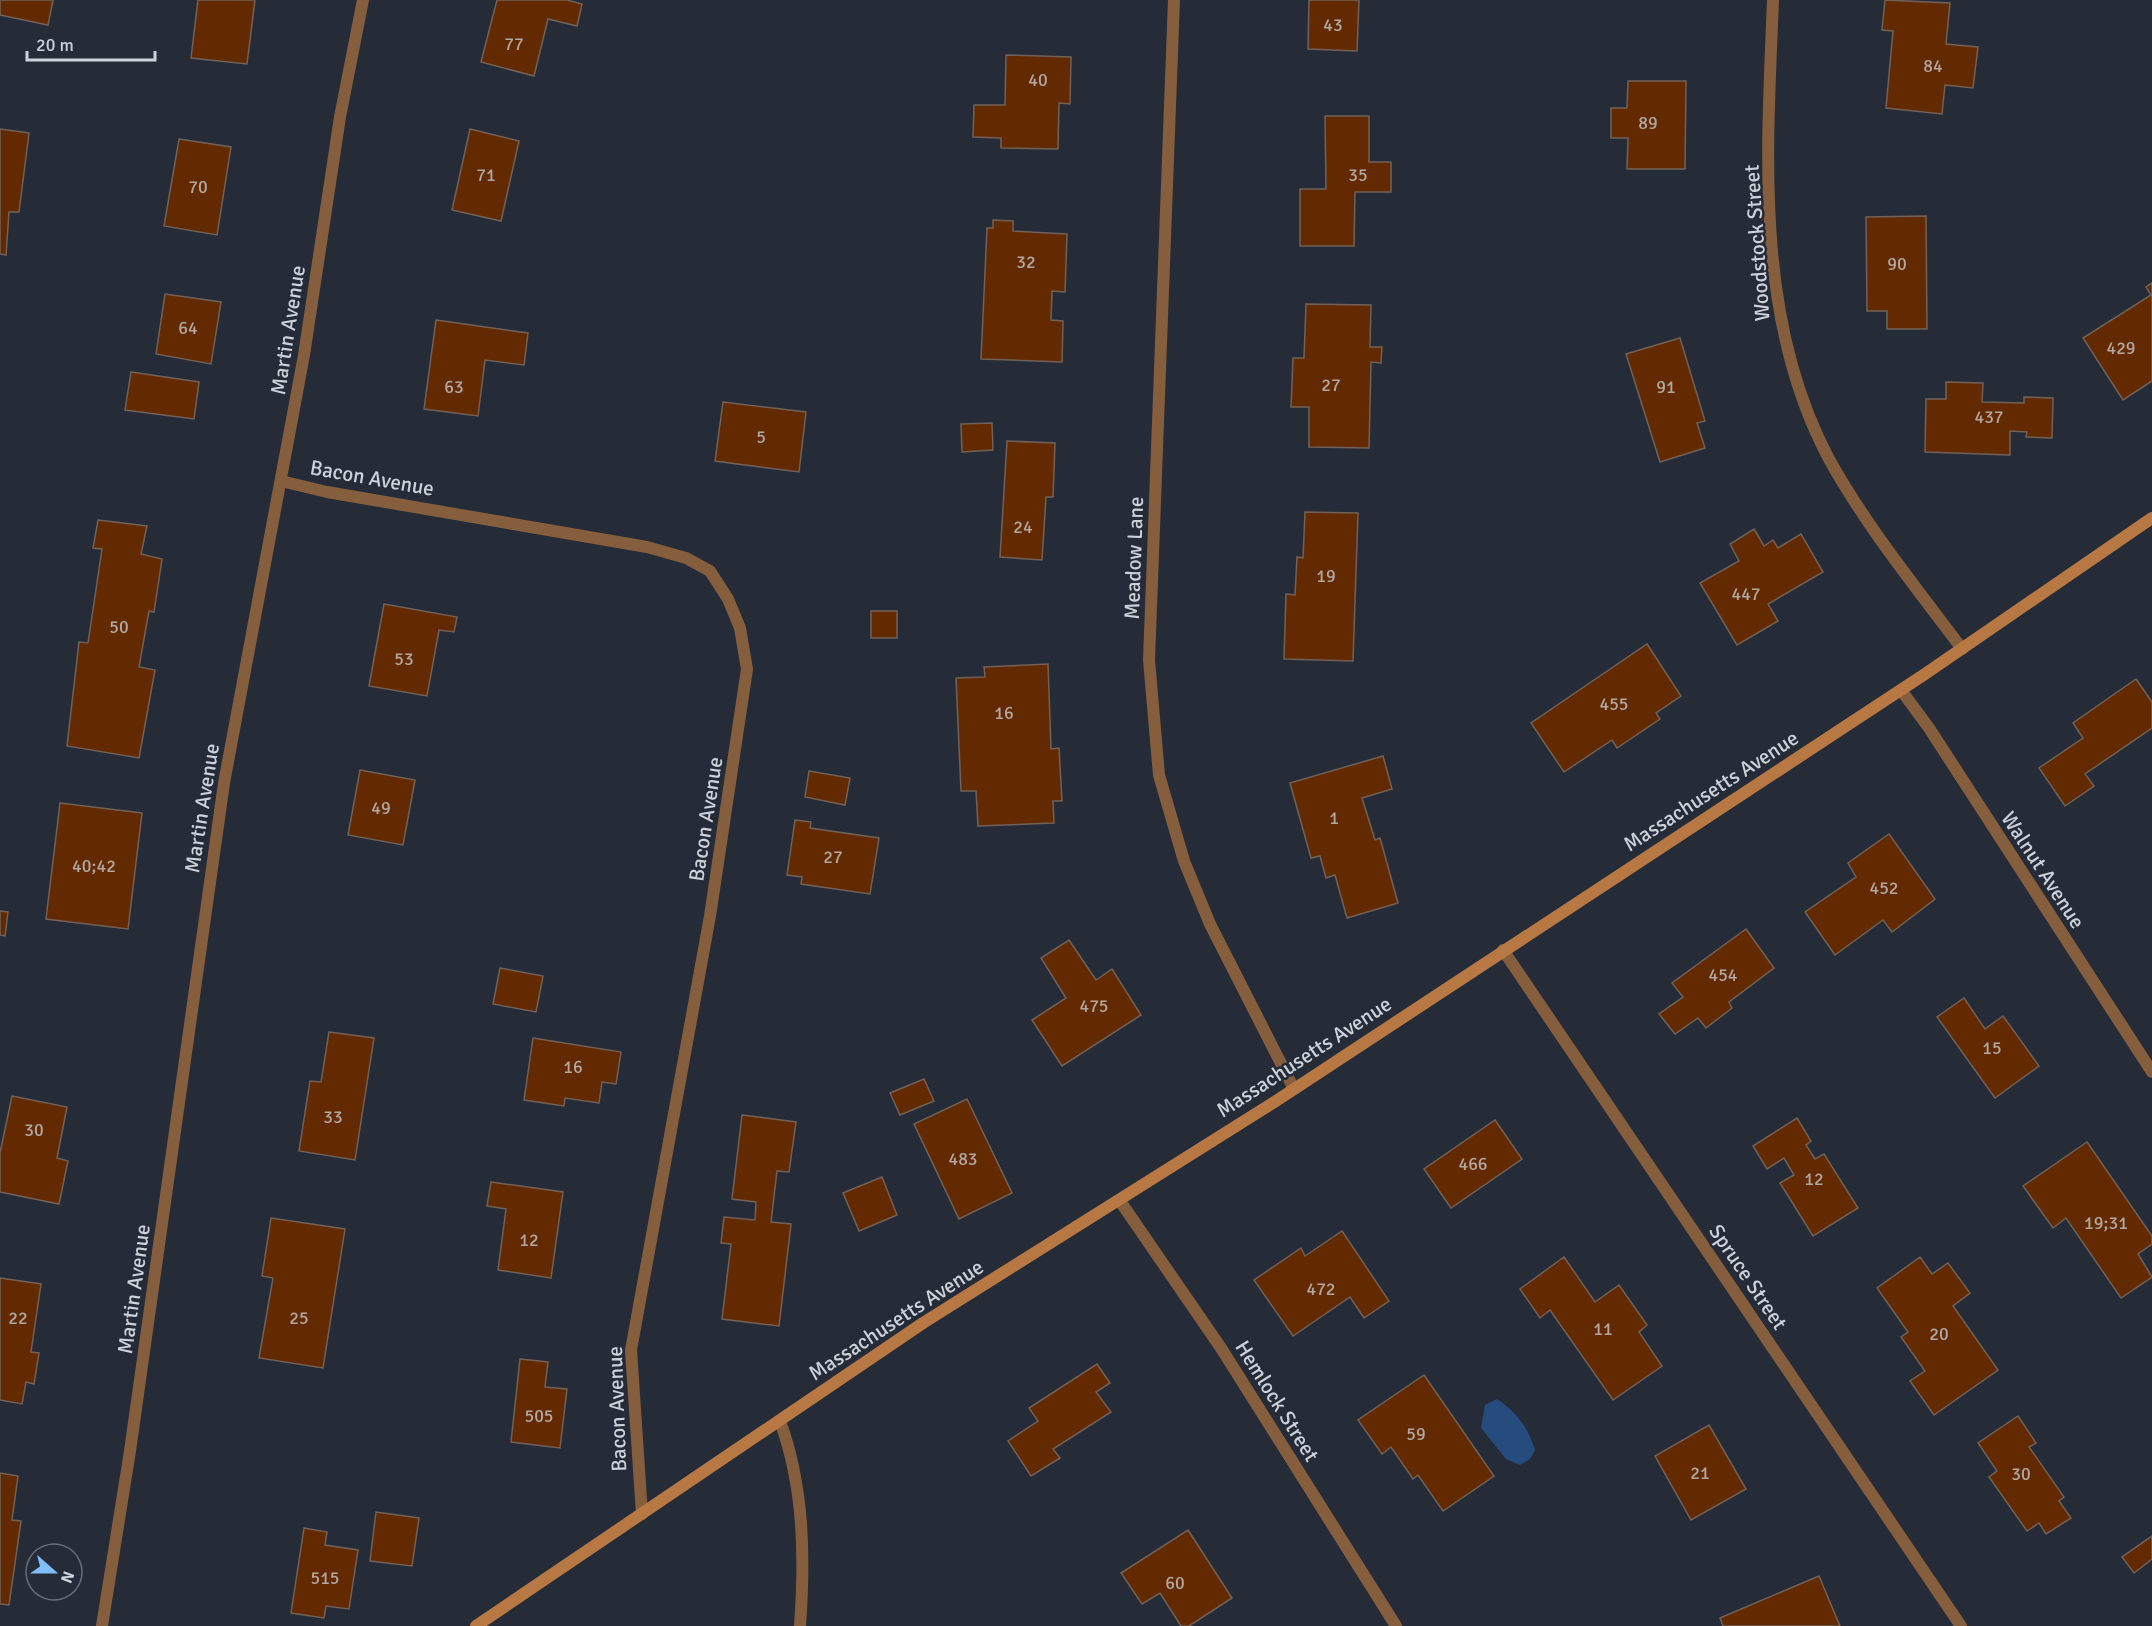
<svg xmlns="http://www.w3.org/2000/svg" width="2152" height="1626" viewBox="0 0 2152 1626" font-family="Signika,sans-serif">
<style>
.water{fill:#264c7e}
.building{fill:#632a01;stroke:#716158;stroke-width:1.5}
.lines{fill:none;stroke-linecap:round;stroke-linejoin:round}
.minor{stroke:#855e3d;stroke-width:12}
.secondary{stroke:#b87843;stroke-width:12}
.labels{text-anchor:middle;stroke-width:5;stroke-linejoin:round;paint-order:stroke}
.number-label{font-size:18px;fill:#b2a7a4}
.street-label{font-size:21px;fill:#cdd1da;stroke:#252c38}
</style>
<rect width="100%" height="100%" fill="#252c38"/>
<!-- water -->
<path class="water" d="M1497,1399C1516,1412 1528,1427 1535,1450L1530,1459L1520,1465L1506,1459L1481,1428L1485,1405Z"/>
<!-- building -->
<g class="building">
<path d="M0,0H53L48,25L0,15Z"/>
<path d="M198,0H255L247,64L191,58Z"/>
<path d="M497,0H567L582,4L577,26L548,19L534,76L481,62Z"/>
<path d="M1309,0H1359L1357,51L1308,49Z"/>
<path d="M1885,0L1950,3L1946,44L1978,47L1973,88L1945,85L1942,114L1886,108L1893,31L1882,30Z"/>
<path d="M1006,55L1071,57L1070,104L1059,103L1058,149L1001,148V138L973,137L974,105H1005Z"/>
<path d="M1628,81H1686L1685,169H1627L1628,138H1611V108H1627Z"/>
<path d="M1325,116H1369V162H1391V192H1355L1354,246H1300V189H1326Z"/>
<path d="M0,129L29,133L19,212H9L6,255L0,254Z"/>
<path d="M470,129L519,141L501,221L452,210Z"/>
<path d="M179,139L231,147L217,235L164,226Z"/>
<path d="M1926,216L1927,329H1887V311H1867L1866,217Z"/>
<path d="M993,220L1013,221V231L1067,234L1065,292L1052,291L1051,320L1063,321L1062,362L981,359L987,228H993Z"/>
<path d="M2152,283V381L2123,400L2083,338L2151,295L2146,287Z"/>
<path d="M165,294L221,302L211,364L156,354Z"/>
<path d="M1306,304L1371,305L1370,347H1382L1381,363L1371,362L1369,448L1309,447V407H1291L1293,358H1304Z"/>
<path d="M436,320L528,333L524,365L485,360L478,416L424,409Z"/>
<path d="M1680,338L1705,421L1697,423L1705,448L1660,462L1626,354Z"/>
<path d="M131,372L199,382L194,419L125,410Z"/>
<path d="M1946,382L1983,383L1982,402L2024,403V397L2053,398L2052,438L2026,437L2027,432L2010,431V455L1925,452L1926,399H1946Z"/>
<path d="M723,402L806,412L799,472L715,461Z"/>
<path d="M992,423L993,450L962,452L961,424Z"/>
<path d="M1007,441L1055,443L1053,497H1046L1042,560L1000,557Z"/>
<path d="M1305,512L1358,513L1353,661L1284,659L1286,594L1295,595L1297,557L1303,558Z"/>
<path d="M98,520L147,526L141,554L162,559L154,612L149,611L139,667L155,670L139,758L67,746L79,642L88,643L102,549L93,548Z"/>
<path d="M1754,529L1764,546L1773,540L1778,548L1801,534L1823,572L1768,604L1778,621L1737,645L1700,583L1739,561L1730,544Z"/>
<path d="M384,604L457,617L454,632L439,630L427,696L369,686Z"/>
<rect x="871" y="611" width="26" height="27"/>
<path d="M1647,644L1681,696L1656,713L1660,719L1617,748L1612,740L1564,772L1531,723Z"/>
<path d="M1048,664L1051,749L1059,748L1062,801H1053L1054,823L978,826L976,791H961L956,678L985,677L984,667Z"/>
<path d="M2136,679L2152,702V728L2085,774L2094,786L2065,806L2039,768L2083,738L2073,723Z"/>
<path d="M1383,756L1392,789L1362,798L1375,840L1380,838L1398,903L1347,918L1335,875L1326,878L1320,856L1311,858L1290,783Z"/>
<path d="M360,770L415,780L403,845L348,835Z"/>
<path d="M809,771L850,778L845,805L805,797Z"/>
<path d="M60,803L142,813L128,929L46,919Z"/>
<path d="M795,820L811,822L810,828L879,838L870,894L801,884L802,877L787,875Z"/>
<path d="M1889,834L1935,899L1892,932L1883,920L1835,955L1805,912L1856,877L1848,863Z"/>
<path d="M0,911L8,912L5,936L0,935Z"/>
<path d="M1746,929L1774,968L1729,1002L1732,1008L1706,1028L1698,1018L1675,1034L1659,1014L1683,997L1672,983Z"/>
<path d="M1069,940L1096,980L1112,969L1141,1015L1062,1066L1032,1020L1066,998L1041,958Z"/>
<path d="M500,968L543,976L536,1012L493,1004Z"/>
<path d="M1964,998L1985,1029L2003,1016L2039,1066L1995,1098L1937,1017Z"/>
<path d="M329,1032L374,1038L355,1160L299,1151L310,1081L321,1082Z"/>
<path d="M533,1038L621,1052L616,1084L602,1082L599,1103L565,1098L564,1106L524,1100Z"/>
<path d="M924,1079L934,1101L900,1115L890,1093Z"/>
<path d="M12,1096L67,1107L57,1158L68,1161L59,1204L0,1192V1153Z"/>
<path d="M967,1099L1012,1193L959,1219L914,1124Z"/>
<path d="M742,1115L796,1122L789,1172L777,1171L771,1222L791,1224L779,1326L722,1319L731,1244L721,1243L724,1217L755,1220L756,1202L732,1199Z"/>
<path d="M1797,1118L1811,1141L1806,1145L1815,1159L1824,1154L1858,1208L1813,1236L1780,1183L1794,1175L1784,1158L1767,1169L1753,1146Z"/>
<path d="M1495,1120L1522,1159L1451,1208L1424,1169Z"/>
<path d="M2087,1142L2152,1236V1244L2138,1254L2152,1277L2121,1298L2066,1218L2053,1228L2023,1186Z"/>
<path d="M882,1177L897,1215L859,1231L843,1193Z"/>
<path d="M491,1182L563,1192L551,1278L498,1270L506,1209L487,1206Z"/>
<path d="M271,1218L345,1229L323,1368L259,1358L273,1278L262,1276Z"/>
<path d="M1342,1231L1389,1301L1364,1318L1350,1297L1293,1336L1254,1280L1301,1248L1305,1256Z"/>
<path d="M1564,1257L1595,1302L1619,1285L1647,1325L1639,1332L1662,1366L1613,1400L1550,1310L1540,1318L1520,1289Z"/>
<path d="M1920,1257L1932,1274L1948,1263L1970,1293L1953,1306L1998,1370L1934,1415L1910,1381L1925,1371L1901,1337L1908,1332L1877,1288Z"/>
<path d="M0,1278L41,1284L31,1352L39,1353L34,1384L26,1382L22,1404L0,1400Z"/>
<path d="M520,1359L548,1362L545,1387L567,1389L560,1448L511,1442Z"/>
<path d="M1097,1364L1110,1383L1096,1392L1111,1412L1053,1449L1060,1458L1031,1476L1008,1441L1038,1421L1029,1408Z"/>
<path d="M1424,1375L1494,1476L1443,1511L1418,1475L1413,1479L1391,1447L1382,1454L1358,1420Z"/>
<path d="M2018,1416L2036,1443L2029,1447L2064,1497L2059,1501L2071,1518L2046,1534L2039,1523L2027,1531L1989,1477L1997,1471L1978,1443Z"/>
<path d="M1709,1425L1746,1489L1691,1520L1655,1456Z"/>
<path d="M0,1473L18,1476L12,1520L21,1521L9,1605L0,1604Z"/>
<path d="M376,1512L419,1518L412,1566L370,1561Z"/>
<path d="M304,1528L327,1532L325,1545L358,1550L349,1609L326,1606L324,1618L291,1613Z"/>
<path d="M1188,1530L1232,1598L1189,1626H1181L1160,1593L1142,1604L1121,1573Z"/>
<path d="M2152,1536V1559L2134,1573L2122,1557Z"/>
<path d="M1819,1576L1840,1626H1723L1720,1618Z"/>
</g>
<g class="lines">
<!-- minor -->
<g class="minor">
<path d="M1174,0L1149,660L1159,775L1184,861L1210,924L1294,1089"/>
<path d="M1773,0C1767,153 1754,319 1829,459C1866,526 1916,587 1962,649"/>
<path d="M281,481L327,492L647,547L686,558L710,571L728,599L740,628L747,669L710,916L631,1350L642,1514"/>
<path d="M1901,690L1929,728L2152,1072"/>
<path d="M1503,950L1961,1626"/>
<path d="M1120,1201L1221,1348L1396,1626"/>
<path d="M780,1421C804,1487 805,1556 800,1626"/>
<path d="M102,1626L130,1451L224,783L304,355L340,117L363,0"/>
</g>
<!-- secondary -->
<path class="secondary" d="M476,1626L923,1323L1276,1101L1925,674L2152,518"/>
</g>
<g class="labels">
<!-- number labels -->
<g class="number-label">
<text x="1333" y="31">43</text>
<text x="514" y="50">77</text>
<text x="1933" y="72">84</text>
<text x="1038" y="86">40</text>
<text x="1648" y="129">89</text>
<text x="486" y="181">71</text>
<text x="1358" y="181">35</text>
<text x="198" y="193">70</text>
<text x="1026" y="268">32</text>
<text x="1897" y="270">90</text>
<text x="188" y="334">64</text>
<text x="2121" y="354">429</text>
<text x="1331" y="391">27</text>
<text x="454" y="393">63</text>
<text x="1666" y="393">91</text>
<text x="1989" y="423">437</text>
<text x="761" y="443">5</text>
<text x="1023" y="533">24</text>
<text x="1326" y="582">19</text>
<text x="1746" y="600">447</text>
<text x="119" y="633">50</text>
<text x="404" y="665">53</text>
<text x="1614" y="710">455</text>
<text x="1004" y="719">16</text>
<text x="381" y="814">49</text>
<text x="1334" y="824">1</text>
<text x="833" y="863">27</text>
<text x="94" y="872">40;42</text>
<text x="1884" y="894">452</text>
<text x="1723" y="981">454</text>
<text x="1094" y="1012">475</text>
<text x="1992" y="1054">15</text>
<text x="573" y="1073">16</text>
<text x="333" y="1123">33</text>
<text x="34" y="1136">30</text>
<text x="963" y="1165">483</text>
<text x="1473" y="1170">466</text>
<text x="1814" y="1185">12</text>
<text x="2106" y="1229">19;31</text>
<text x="529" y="1246">12</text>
<text x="1321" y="1295">472</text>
<text x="18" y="1324">22</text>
<text x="299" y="1324">25</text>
<text x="1603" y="1335">11</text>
<text x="1939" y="1340">20</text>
<text x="539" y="1422">505</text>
<text x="1416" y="1440">59</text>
<text x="1700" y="1479">21</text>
<text x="2021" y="1480">30</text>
<text x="325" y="1584">515</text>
<text x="1175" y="1589">60</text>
</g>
<!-- street labels -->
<g class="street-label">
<text transform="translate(1757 243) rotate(-94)" y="7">Woodstock Street</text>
<text transform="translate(288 330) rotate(-81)" y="7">Martin Avenue</text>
<text transform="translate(372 478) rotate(10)" y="7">Bacon Avenue</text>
<text transform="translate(1134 558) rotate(-88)" y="7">Meadow Lane</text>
<text transform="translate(1711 791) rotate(-33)" y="7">Massachusetts Avenue</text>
<text transform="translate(202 808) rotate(-81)" y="7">Martin Avenue</text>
<text transform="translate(706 819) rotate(-81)" y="7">Bacon Avenue</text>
<text transform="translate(2043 870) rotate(57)" y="7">Walnut Avenue</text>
<text transform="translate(1304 1057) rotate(-33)" y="7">Massachusetts Avenue</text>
<text transform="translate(1748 1277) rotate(56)" y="7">Spruce Street</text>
<text transform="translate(134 1289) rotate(-82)" y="7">Martin Avenue</text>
<text transform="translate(896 1320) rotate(-33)" y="7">Massachusetts Avenue</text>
<text transform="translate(1277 1401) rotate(58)" y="7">Hemlock Street</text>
<text transform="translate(617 1409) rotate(-92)" y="7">Bacon Avenue</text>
</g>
</g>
<!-- north arrow -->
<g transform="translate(54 1572) rotate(111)"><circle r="28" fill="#252c38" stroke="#686e79" stroke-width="1.5"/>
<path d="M0-4.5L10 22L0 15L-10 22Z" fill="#80bdfa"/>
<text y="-9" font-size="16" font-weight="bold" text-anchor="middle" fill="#cdd1da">N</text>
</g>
<!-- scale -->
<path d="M27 51v9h128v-9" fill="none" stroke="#cdd1da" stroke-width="3"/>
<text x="36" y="51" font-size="18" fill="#cdd1da" stroke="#252c38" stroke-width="4.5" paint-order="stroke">20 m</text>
</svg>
